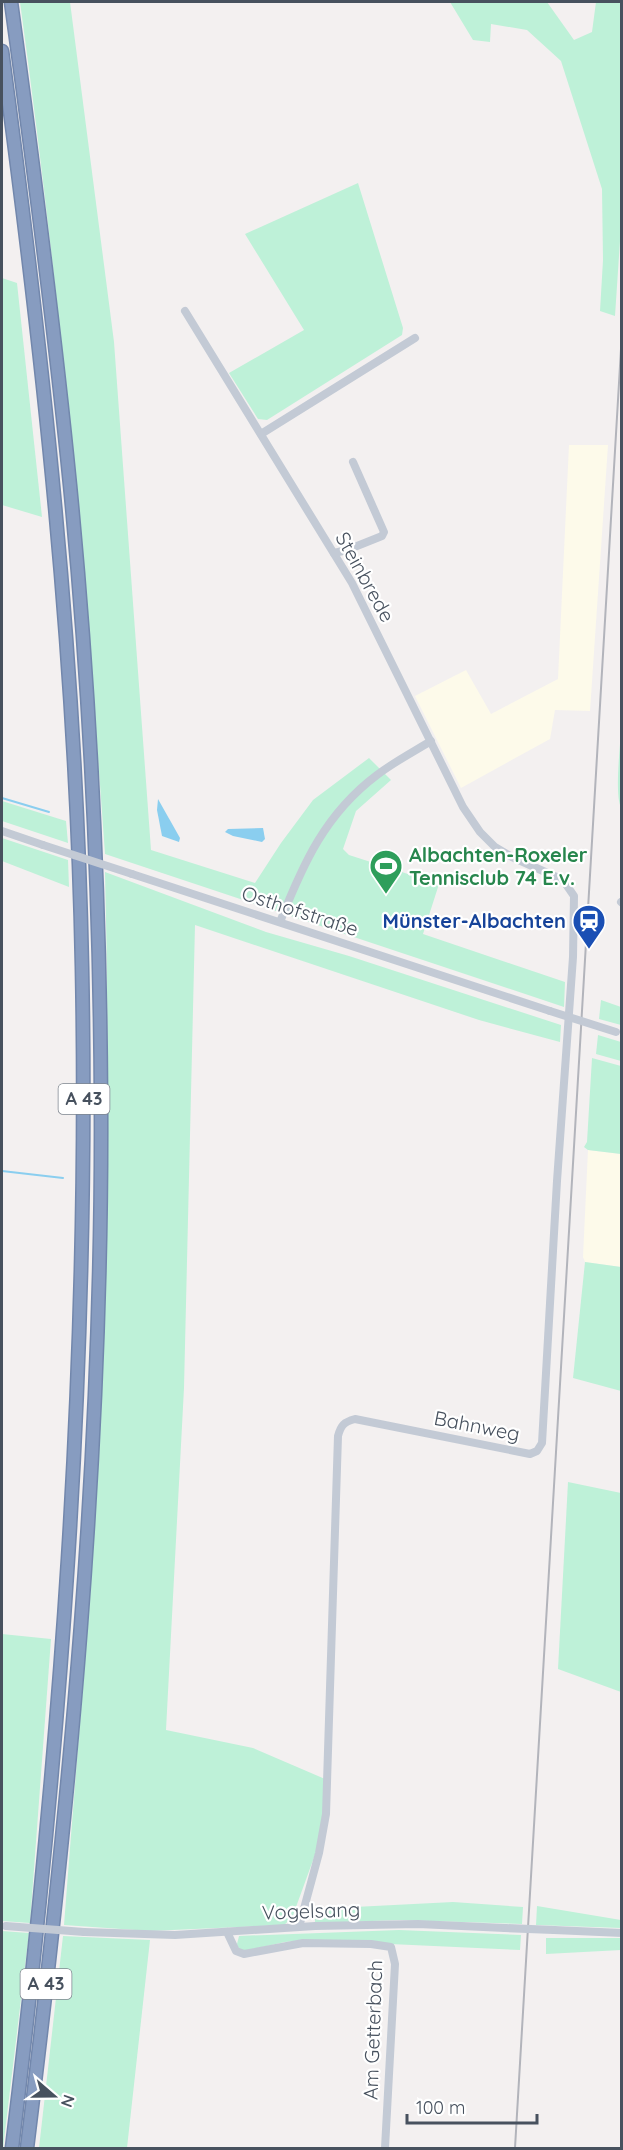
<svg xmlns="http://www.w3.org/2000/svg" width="623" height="2150" viewBox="0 0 623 2150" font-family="Quicksand,sans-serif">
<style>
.commercial{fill:#fdfaea}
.green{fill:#bef1d8}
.water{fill:#8aceef}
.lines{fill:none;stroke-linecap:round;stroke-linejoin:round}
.stream{stroke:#8aceef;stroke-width:2}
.highway-casing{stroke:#7287ac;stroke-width:15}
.minor{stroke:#c3cad5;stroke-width:8}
.highway{stroke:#879cc0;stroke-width:12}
.rail{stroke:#b2b4bb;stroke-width:2}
.minor-bridge{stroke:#c3cad5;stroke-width:8}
.labels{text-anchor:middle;stroke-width:4.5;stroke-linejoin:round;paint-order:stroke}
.shield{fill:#fff;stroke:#7e858e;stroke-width:1.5}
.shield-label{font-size:18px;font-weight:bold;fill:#47515e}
.street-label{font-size:20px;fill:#47515e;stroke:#fff}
.leisure-label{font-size:20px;font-weight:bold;fill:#27864d;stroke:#fff;text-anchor:start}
.transit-label{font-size:20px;font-weight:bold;fill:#164399;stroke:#fff;text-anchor:end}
</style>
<rect width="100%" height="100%" fill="#f3f0f0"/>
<!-- commercial -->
<g class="commercial">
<path d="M569,445H608L590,711L555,710L550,739L461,788L415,696L466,670L491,714L558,679Z"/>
<path d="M588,1150L621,1154V1267L585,1262L583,1257Z"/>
</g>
<!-- green -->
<g class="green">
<path d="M20,2H70L114,342L151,850L255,883L281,843L313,800L369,758L391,780L356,811L343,849L349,855L439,884L423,934L565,982L564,1007L105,854C85,569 59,285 20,2Z"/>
<path d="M450,2H547L574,40L592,32L596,2H621L622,211L615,316L600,311L603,260L602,189L561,61L527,30L491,24L490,42L473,40Z"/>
<path d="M358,183L403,328L402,335L267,420L258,419L229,373L304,330L245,234Z"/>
<path d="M2,278L17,283L42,517L2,505Z"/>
<path d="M621,725V808C614,791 621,745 621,725Z"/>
<path d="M2,801L66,821L68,843L2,821Z"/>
<path d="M2,838L68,860L69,887L2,861Z"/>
<path d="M105,872L266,932L349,956L561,1025L560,1042L479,1020L195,925L184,1388L166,1730L253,1748L325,1779L323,1814L316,1852L292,1918L284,1925L150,1931L64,1925C76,1768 90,1611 98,1455C107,1260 110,1066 105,872Z"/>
<path d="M601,1000L621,1007V1025L599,1019Z"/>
<path d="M598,1035L621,1042V1061L596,1054Z"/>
<path d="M592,1058L621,1066V1154L588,1150L584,1147L587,1142Z"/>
<path d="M585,1262L621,1267V1391L573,1378Z"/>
<path d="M568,1482L621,1493V1692L558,1669Z"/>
<path d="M2,1634L51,1639L30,1923L2,1921Z"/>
<path d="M453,1902L523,1907L522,1924L400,1920L315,1923V1909Z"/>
<path d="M537,1906L621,1920V1928L536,1925Z"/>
<path d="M399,1930L521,1935L520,1950L303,1940L285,1942L244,1951L239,1949L237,1944L239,1936Z"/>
<path d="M2,1931L29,1933L3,2148H2Z"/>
<path d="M63,1936L150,1940L127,2148H39Z"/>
<path d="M546,1938H621V1950L546,1954Z"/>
</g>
<!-- water -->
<g class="water">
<path d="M158,799L180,838L179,842L162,836L157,810Z"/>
<path d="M263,828L265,839L262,842L233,836L225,832L228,829Z"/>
</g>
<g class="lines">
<!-- stream -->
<g class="stream">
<path d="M2,798L49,812"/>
<path d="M2,1171L63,1178"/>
</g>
<!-- highway casing -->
<g class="highway-casing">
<g id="highway">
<path d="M11,2C33,162 54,324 70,485C90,690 100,896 101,1101C103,1452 70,1801 27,2148"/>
<path d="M2,51C43,354 76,660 82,967C90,1362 60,1756 12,2148"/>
</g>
</g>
<!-- minor -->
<g class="minor">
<path d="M185,311L352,583L463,807L480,832L495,847L512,857L563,880L574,896L573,957L557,1181L542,1443L537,1451L530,1454L355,1419C344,1422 341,1425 338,1436L326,1814L319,1853L299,1927"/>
<path d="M261,434L415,338"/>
<path d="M334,553L347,550L382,536L384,532L353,462"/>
<path d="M2,831L43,845"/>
<path d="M132,874L550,1011"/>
<path d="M621,902L622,903"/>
<path d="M280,922C303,864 325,814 377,775C394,762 413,752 431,741"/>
<path d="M554,1930L622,1933"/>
<path d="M84,1932L175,1935L315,1926L418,1924L505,1928"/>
<path d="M227,1932L236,1951L244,1954L303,1943L371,1944L391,1947L395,1964L385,2148"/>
</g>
<!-- highway -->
<use href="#highway" class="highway"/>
<!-- rail -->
<path class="rail" d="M515,2148L622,332"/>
<!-- minor-bridge -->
<g class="minor-bridge">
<path d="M43,845L132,874"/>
<path d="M550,1011L616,1032"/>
<path d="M6,1926L84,1932"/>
<path d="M505,1928L554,1930"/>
</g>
</g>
<!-- icons -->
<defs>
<g id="stadium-pin" transform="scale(1.725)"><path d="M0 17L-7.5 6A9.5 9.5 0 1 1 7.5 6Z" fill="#2e9e5b" stroke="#fff"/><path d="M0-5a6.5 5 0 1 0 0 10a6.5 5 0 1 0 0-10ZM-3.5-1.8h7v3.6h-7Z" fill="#fff"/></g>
<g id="station-pin" transform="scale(1.725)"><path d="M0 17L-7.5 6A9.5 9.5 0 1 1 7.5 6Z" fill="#1a4fb4" stroke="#fff"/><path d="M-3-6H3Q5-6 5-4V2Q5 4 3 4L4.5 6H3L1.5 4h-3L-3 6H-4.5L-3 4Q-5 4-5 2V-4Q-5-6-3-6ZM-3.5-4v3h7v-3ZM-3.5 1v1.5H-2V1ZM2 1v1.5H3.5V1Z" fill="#fff"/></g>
</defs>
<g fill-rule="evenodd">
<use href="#stadium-pin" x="386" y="866"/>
<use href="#station-pin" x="589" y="921"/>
</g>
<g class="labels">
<!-- shield labels -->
<g class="shield">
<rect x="58.5" y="1084" width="51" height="30" rx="4.5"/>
<rect x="20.5" y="1969" width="51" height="30" rx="4.5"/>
</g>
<g class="shield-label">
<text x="84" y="1105">A 43</text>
<text x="46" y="1990">A 43</text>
</g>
<!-- street labels -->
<g class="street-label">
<text transform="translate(365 577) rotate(61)" y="7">Steinbrede</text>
<text transform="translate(300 911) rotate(18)" y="7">Osthofstraße</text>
<text transform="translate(477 1426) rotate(11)" y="7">Bahnweg</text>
<text transform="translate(311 1911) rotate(-2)" y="7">Vogelsang</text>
<text transform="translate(373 2030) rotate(-88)" y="7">Am Getterbach</text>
</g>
<!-- leisure labels -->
<g class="leisure-label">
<text x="409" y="862">Albachten-Roxeler<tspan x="409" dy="23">Tennisclub 74 E.v.</tspan></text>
</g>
<!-- transit labels -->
<g class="transit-label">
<text x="566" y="928">Münster-Albachten</text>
</g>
</g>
<!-- border -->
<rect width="623" height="2150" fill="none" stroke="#47515e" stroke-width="6"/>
<!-- north arrow -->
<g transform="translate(54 2096) rotate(110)" stroke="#ffffff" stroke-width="4.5" paint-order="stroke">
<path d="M0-4.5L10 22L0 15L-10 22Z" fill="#47515e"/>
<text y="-9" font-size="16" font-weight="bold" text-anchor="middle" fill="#47515e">N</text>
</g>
<!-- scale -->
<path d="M407 2114v9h130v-9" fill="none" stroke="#47515e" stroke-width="3"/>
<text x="416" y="2114" font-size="18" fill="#47515e" stroke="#ffffff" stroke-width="4.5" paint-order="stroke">100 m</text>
</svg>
